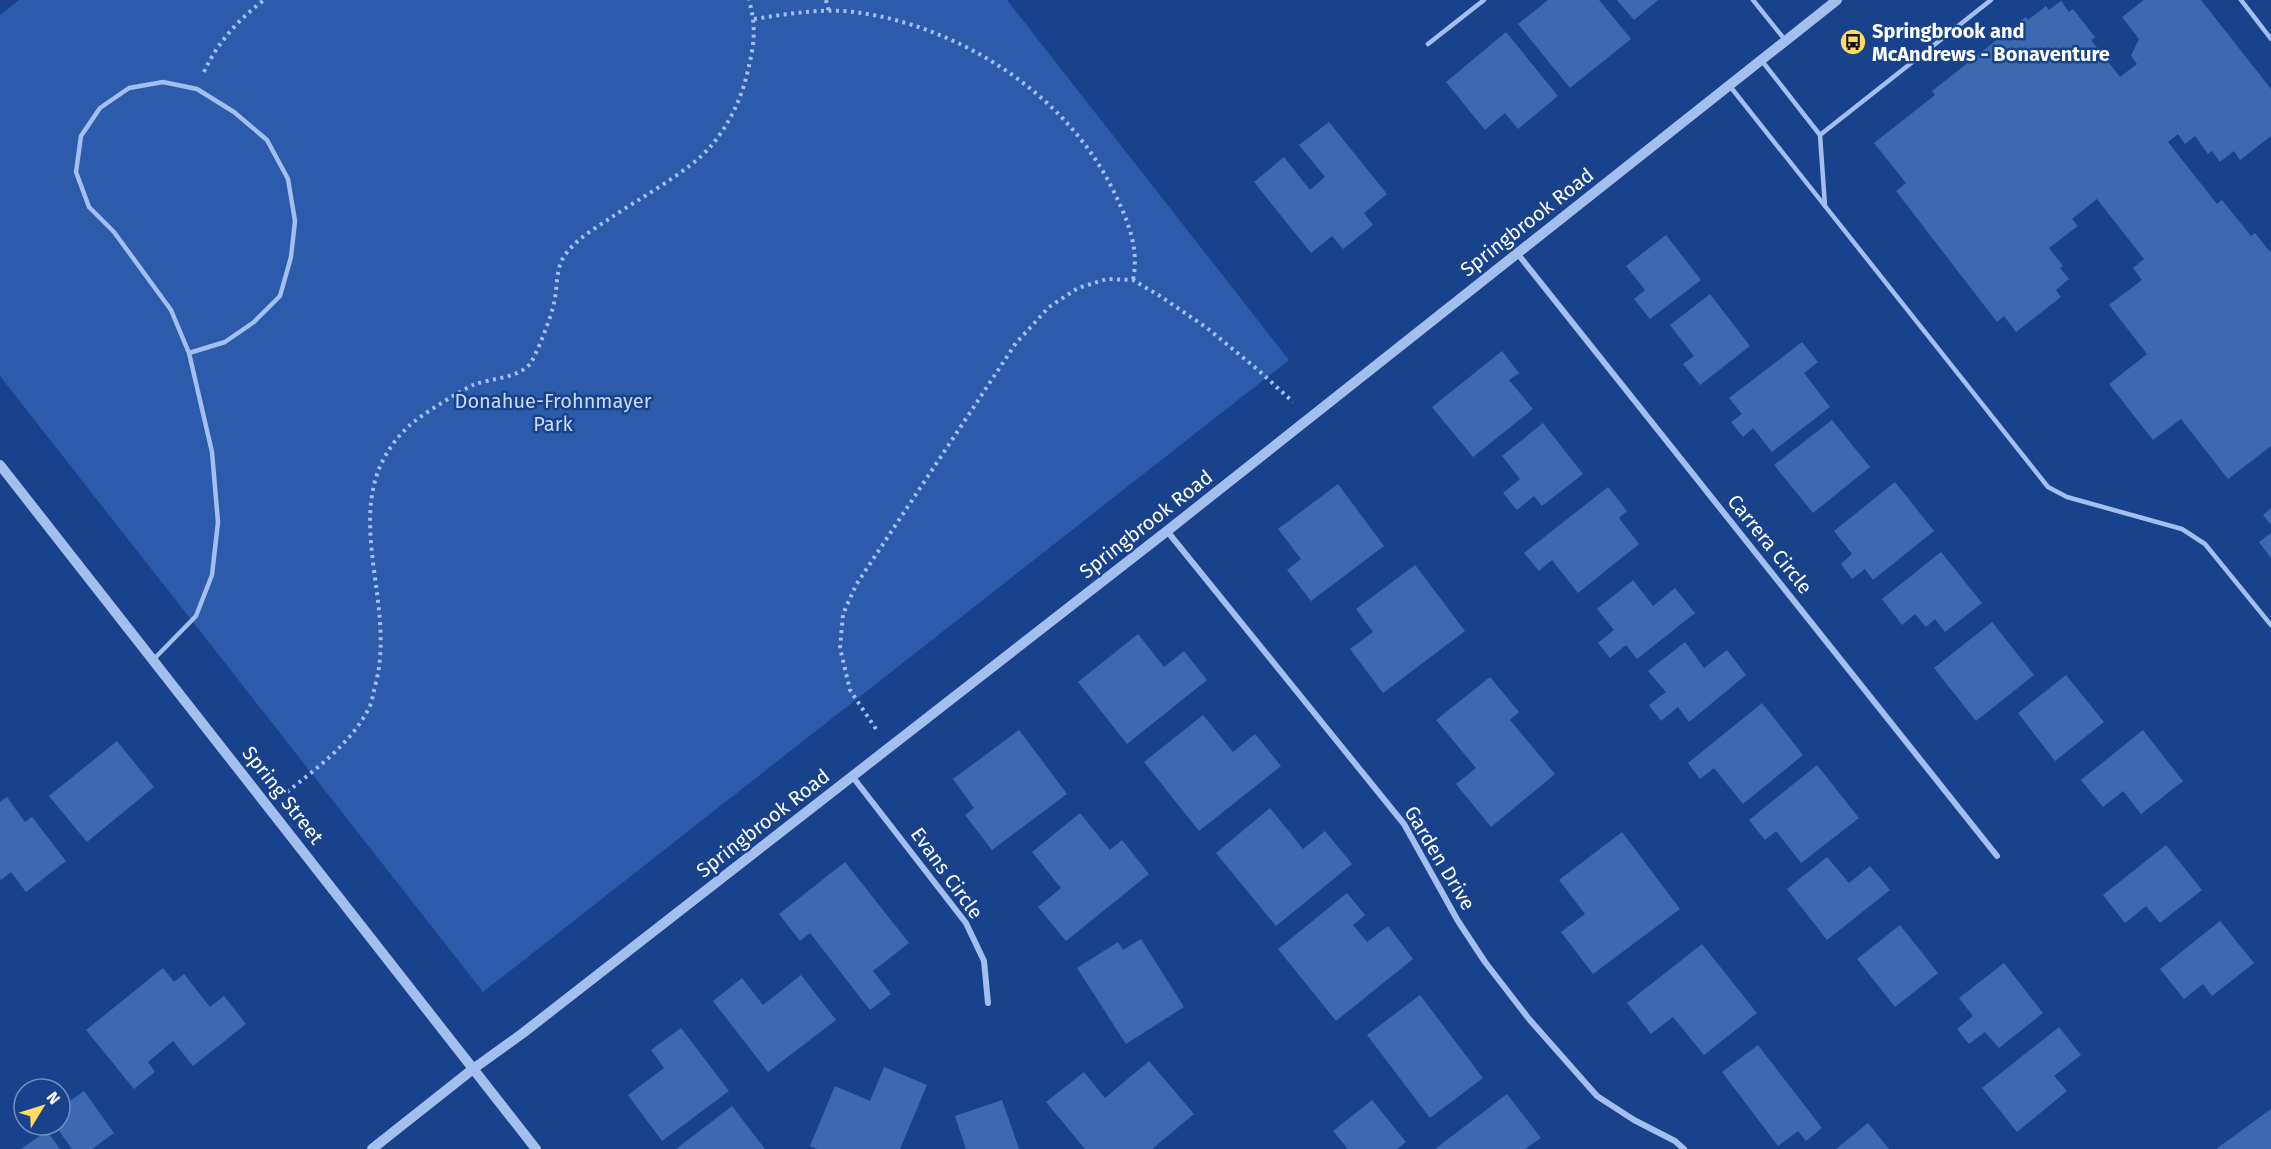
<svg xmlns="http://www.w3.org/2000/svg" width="2271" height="1149" viewBox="0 0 2271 1149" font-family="'Fira Sans',sans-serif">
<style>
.green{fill:#2b5baa}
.building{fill:#3d69b2}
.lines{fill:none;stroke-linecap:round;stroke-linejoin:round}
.path{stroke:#a2bfee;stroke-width:4;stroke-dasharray:3 4.5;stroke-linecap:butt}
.service{stroke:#a2bfee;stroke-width:4.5}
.minor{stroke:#a2bfee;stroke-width:6}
.tertiary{stroke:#a2bfee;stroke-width:10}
.labels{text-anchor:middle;stroke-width:5;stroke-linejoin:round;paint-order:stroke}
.poi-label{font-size:20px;font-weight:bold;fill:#fff;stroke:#18428c;text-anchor:start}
.street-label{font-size:20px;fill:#fff;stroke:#18428c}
.park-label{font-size:20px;fill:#c8dbfa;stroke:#18428c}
</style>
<rect width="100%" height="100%" fill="#18428c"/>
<!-- green -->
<path class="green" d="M19,0H1007L1289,360L483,992L0,376V15Z"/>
<!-- building -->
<g class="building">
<path d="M1548,0H1599L1631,39L1570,88L1518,24Z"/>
<path d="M1617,0H1658L1634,20Z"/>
<path d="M2144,0H2201L2271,89V136L2240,160L2234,151L2220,162L2212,151L2208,154L2195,136L2185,144L2178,134L2168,142L2217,204L2222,200L2251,236L2255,233L2271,253V446L2228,479L2181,419L2153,440L2109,384L2147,354L2109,305L2142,280L2133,268L2144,259L2097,199L2072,219L2078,226L2049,248L2063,266L2060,268L2069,279L2056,290L2061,297L2016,332L2004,316L1997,322L1896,191L1906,183L1874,143L1935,95L1932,91L2026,17L2028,20L2046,6L2049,10L2061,1L2069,12L2073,9L2095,37L2091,40L2120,77L2137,64L2131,56L2139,39L2122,17Z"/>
<path d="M1506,32L1558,96L1518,129L1505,113L1485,130L1446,82Z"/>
<path d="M1329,122L1387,194L1364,213L1373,225L1343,249L1332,236L1311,253L1254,182L1284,157L1310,190L1325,177L1299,145Z"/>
<path d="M1666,235L1701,280L1650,319L1634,299L1645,290L1626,266Z"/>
<path d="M1710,294L1750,346L1700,385L1683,364L1694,356L1670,325Z"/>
<path d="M1802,342L1818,362L1804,373L1830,407L1772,452L1753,428L1743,437L1731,422L1742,414L1729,398Z"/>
<path d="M1502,351L1519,373L1509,380L1533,409L1473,457L1432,407Z"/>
<path d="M1832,420L1870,467L1813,513L1774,465Z"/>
<path d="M1543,423L1583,474L1542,506L1534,496L1517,510L1503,493L1520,479L1502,456Z"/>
<path d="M1895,482L1934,531L1873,580L1865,569L1852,579L1841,564L1852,554L1834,531Z"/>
<path d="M1338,484L1384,546L1311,601L1287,570L1301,559L1278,529Z"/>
<path d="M1608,487L1627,511L1619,518L1639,544L1578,593L1552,560L1539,571L1524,553Z"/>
<path d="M2271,508V525L2263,515Z"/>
<path d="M2271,533V558L2259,542Z"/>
<path d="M1941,552L1982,603L1945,632L1935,619L1926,627L1915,614L1902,625L1882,599Z"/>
<path d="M1415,565L1465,631L1383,693L1350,649L1373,632L1356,609Z"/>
<path d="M1633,580L1653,606L1675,588L1695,613L1637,659L1626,645L1610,658L1598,643L1614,630L1597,609Z"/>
<path d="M1992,622L2034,675L1976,721L1934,668Z"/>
<path d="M1138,634L1164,667L1184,651L1207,680L1127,744L1078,682Z"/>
<path d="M1685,642L1704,668L1727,650L1746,675L1689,722L1678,707L1661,721L1649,705L1666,692L1648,671Z"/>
<path d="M2066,675L2104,722L2055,761L2018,713Z"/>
<path d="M1490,677L1519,712L1510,720L1555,774L1491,827L1456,784L1476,768L1436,720Z"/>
<path d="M1762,703L1803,755L1743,804L1714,768L1700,779L1688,763Z"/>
<path d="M1203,715L1233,752L1255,734L1281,766L1199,831L1144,762Z"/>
<path d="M1019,730L1067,794L992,850L965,815L974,808L953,779Z"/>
<path d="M2143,730L2183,781L2141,814L2123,791L2103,807L2081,780Z"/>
<path d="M117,741L154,787L87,842L49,796Z"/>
<path d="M1817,765L1859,818L1801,863L1776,831L1765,840L1749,820Z"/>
<path d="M7,797L25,822L32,817L66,861L26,892L11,872L1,880L0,878V802Z"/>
<path d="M1270,808L1303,849L1325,831L1352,864L1276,926L1216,853Z"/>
<path d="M1080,813L1110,850L1122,840L1149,874L1066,941L1038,907L1061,888L1032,852Z"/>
<path d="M1622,832L1680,909L1593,974L1561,932L1585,914L1559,880Z"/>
<path d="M2166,845L2202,890L2160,923L2146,906L2125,923L2103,895Z"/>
<path d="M1827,857L1849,883L1870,866L1890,890L1827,940L1787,889Z"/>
<path d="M845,862L909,943L873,971L891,994L870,1010L810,933L800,941L779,914Z"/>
<path d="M1347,893L1365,915L1353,925L1367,942L1388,926L1413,959L1336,1021L1278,949Z"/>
<path d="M2220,921L2254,963L2212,996L2203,984L2184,999L2160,969Z"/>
<path d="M1900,925L1938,973L1895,1007L1857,959Z"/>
<path d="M1141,939L1184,1007L1126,1044L1077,968L1118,942L1123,950Z"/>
<path d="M1702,944L1757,1013L1704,1055L1673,1017L1651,1034L1627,1003Z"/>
<path d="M2004,963L2043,1013L1999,1048L1985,1032L1969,1044L1957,1029L1973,1016L1959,998Z"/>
<path d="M163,968L174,982L184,974L210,1007L224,996L246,1024L193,1066L173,1041L148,1062L155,1072L134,1089L86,1030Z"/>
<path d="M801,975L836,1020L768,1072L713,1001L742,978L763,1005Z"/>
<path d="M1420,995L1483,1078L1430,1118L1367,1035Z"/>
<path d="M2059,1027L2081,1055L2054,1076L2067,1091L2017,1132L1982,1088Z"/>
<path d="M681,1028L729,1091L662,1141L628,1095L664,1068L651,1050Z"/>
<path d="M1758,1045L1822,1128L1806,1141L1798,1131L1778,1146L1722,1072Z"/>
<path d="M1149,1061L1194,1114L1152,1149H1085L1046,1102L1084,1072L1105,1098Z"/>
<path d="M884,1067L927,1085L900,1149H817L810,1146L835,1086L870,1101Z"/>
<path d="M84,1091L114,1133L92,1149H72L55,1125H60V1108Z"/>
<path d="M1507,1094L1541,1138L1525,1149H1435Z"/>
<path d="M1002,1100L1019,1149H966L955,1116Z"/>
<path d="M1372,1100L1406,1142L1397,1149H1348L1333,1131Z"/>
<path d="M732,1106L765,1149H676Z"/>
<path d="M2271,1109V1149H2216Z"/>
<path d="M1868,1123L1889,1149H1836Z"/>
<path d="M47,1131L60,1149H21Z"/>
</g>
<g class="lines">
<!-- path -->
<g class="path">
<path d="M826,0L829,12"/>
<path d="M754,19C787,14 821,8 854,12C957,25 1063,92 1111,186C1126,216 1140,246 1133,280"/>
<path d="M204,72C217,43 239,19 264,0"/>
<path d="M876,729L850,690L840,648L843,614L856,585L1016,343L1049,307L1078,288L1107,279L1133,280L1160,296L1207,328L1257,369L1293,402"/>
<path d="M287,792C317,768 349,745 368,710C372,703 373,694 375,686C400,598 330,500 409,426C419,416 460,391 473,385C490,378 517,379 530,364C536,356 552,315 554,303C558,287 555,269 565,255C577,238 596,228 612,217C640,198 690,171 711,146C728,126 741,100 747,74C754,46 757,29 749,0"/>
</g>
<!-- service -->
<g class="service">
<path d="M1753,0L1785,40"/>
<path d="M2241,0L2271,39"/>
<path d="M1428,44L1484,0"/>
<path d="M1762,61L1820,135"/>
<path d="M1729,85L2048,487L2067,497L2182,529L2205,544L2271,625"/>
<path d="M1825,206L1820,135L1991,0"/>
<path d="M154,659L196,616L212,575L218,522L212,452L189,353L171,310L114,232L89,207L76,172L81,136L100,108L129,88L163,82L197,89L234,112L267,140L288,179L295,221L291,257L280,296L254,322L225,342L189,353"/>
</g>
<!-- minor -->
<g class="minor">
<path d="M1517,253L1997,856"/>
<path d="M1167,531L1404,824L1458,921L1485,962L1529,1019L1597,1096L1634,1120L1675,1141L1684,1149"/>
<path d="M852,776L966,923L984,961L988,1003"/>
</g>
<!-- tertiary -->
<g class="tertiary">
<path d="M0,465L536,1149"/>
<path d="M372,1149L473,1069L523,1033L1167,531L1837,0"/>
</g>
</g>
<!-- icons -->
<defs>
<g id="bus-disc" transform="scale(1.35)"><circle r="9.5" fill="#ffdc60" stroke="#18428c"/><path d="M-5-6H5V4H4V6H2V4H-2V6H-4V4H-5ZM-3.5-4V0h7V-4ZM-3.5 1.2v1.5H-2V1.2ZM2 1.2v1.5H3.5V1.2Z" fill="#111"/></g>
</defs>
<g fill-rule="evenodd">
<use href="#bus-disc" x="1853" y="42"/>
</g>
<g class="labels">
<!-- poi labels -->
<g class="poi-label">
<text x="1872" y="38">Springbrook and<tspan x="1872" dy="23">McAndrews - Bonaventure</tspan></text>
</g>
<!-- street labels -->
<g class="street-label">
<text transform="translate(1527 222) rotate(-38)" y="7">Springbrook Road</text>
<text transform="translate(1146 524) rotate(-38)" y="7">Springbrook Road</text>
<text transform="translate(1770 544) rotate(51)" y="7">Carrera Circle</text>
<text transform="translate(283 795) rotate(52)" y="7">Spring Street</text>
<text transform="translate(763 823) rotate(-38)" y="7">Springbrook Road</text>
<text transform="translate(1440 858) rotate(59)" y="7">Garden Drive</text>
<text transform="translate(947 873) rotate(54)" y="7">Evans Circle</text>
</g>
<!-- park labels -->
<g class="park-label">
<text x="553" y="408">Donahue-Frohnmayer<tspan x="553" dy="23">Park</tspan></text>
</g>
</g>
<!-- north arrow -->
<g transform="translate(42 1107) rotate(52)"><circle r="28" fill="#18428c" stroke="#748eba" stroke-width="1.5"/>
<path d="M0-4.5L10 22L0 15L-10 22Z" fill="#ffdc60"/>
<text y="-9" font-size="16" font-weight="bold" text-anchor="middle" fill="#ffffff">N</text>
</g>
</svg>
